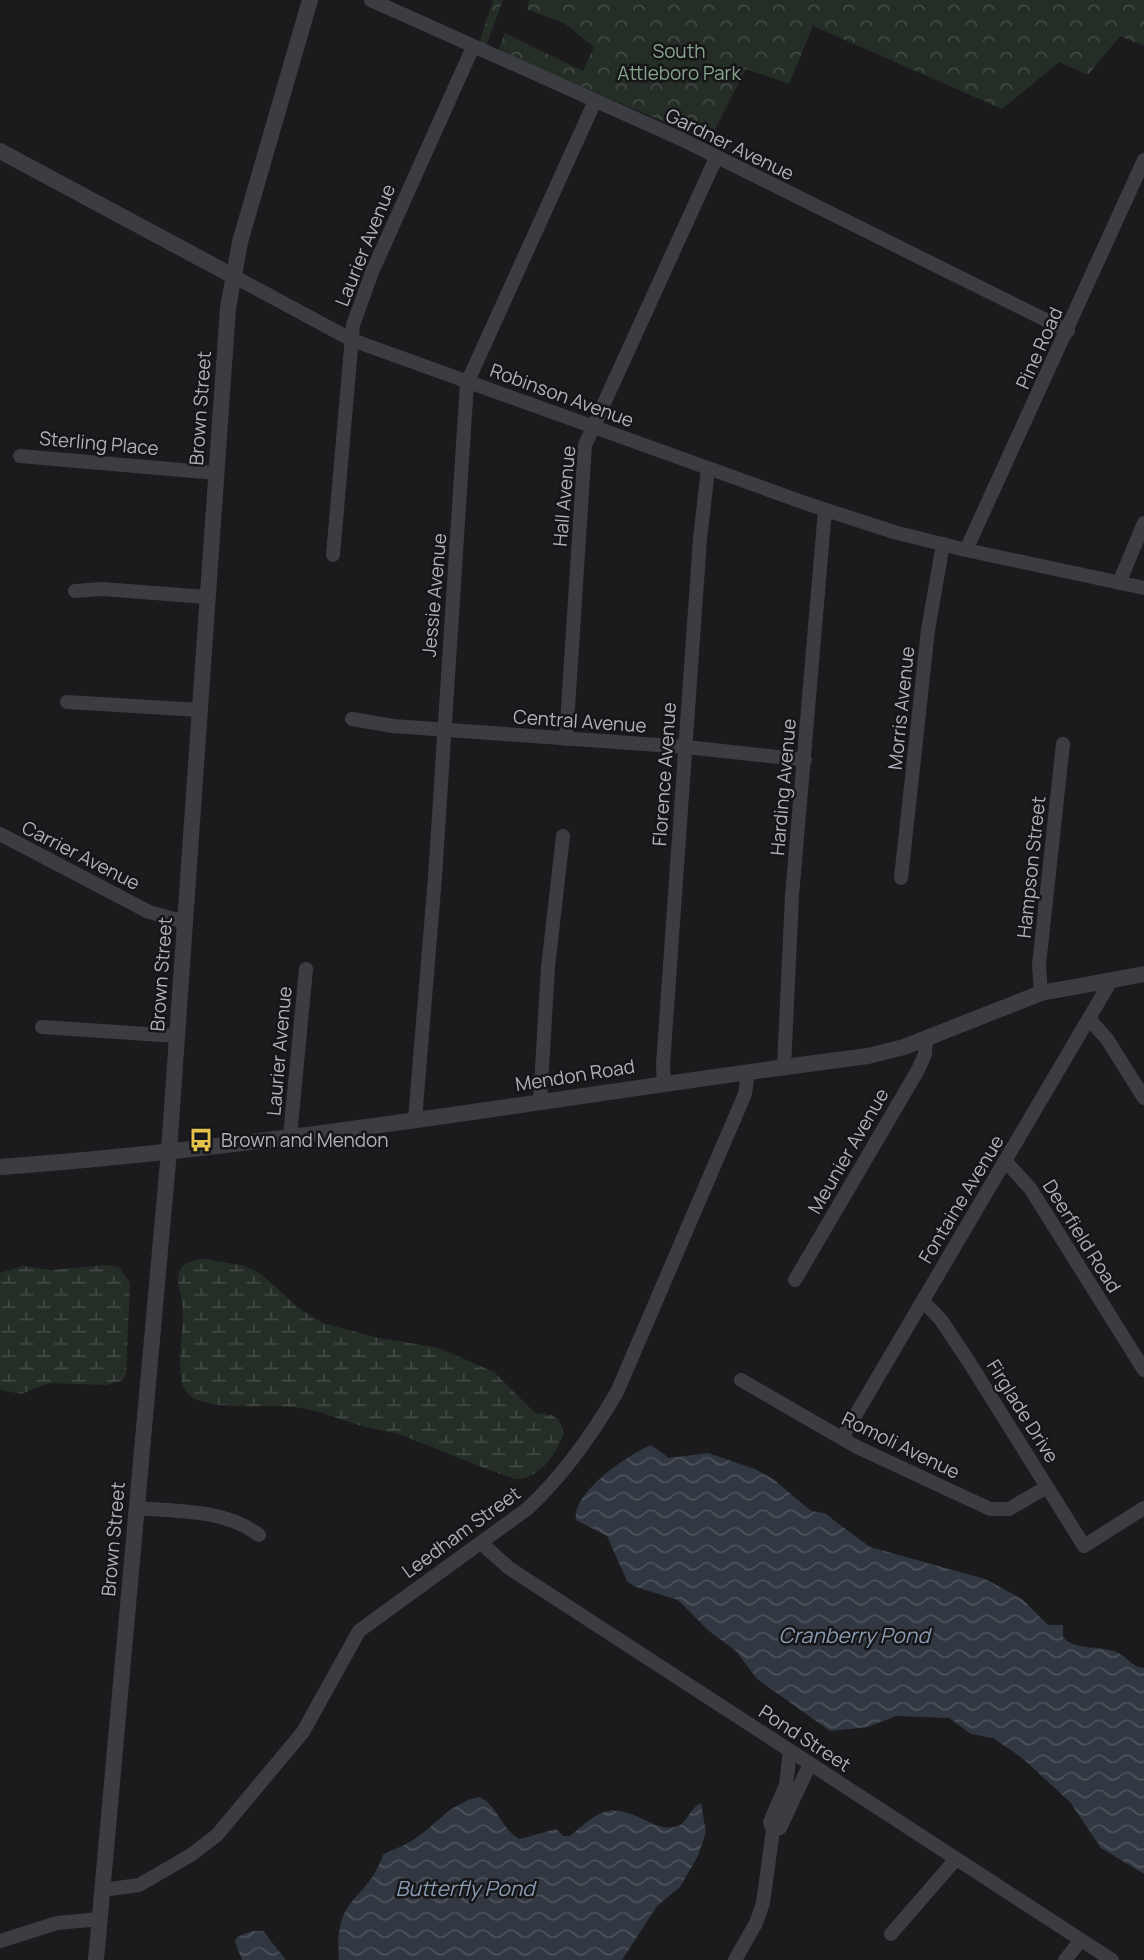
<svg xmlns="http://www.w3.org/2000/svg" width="1144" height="1960" viewBox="0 0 1144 1960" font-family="Manrope,sans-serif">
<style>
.wetland{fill:url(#wetland-marsh)}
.park{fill:url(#park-crowns)}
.water{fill:url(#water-waves)}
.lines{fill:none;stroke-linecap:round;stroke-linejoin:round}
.minor{stroke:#3c3d42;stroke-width:14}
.tertiary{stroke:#3c3d42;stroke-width:16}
.labels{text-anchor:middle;stroke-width:5;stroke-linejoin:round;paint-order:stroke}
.park-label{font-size:19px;fill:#87a58c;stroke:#161618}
.street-label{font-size:19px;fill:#afb1bb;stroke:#161618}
.poi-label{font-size:19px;fill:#afb1bb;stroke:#161618;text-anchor:start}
.water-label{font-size:21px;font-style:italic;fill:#899bb3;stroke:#161618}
</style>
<defs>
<pattern id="wetland-marsh" width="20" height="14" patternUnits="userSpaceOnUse" patternTransform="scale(1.75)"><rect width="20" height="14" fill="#252d27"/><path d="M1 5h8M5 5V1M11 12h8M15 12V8" fill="none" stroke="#424944"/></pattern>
<pattern id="park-crowns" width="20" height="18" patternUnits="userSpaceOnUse" patternTransform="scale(1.75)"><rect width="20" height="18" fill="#252d27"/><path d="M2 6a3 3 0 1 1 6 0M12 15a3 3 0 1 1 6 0" fill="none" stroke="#424944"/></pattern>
<pattern id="water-waves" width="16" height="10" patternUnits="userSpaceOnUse" patternTransform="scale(1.75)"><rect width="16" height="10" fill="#323841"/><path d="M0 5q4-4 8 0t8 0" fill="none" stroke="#4d525a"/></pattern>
</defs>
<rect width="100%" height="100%" fill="#1b1b1d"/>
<!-- wetland -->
<g class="wetland">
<path d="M205,1259L245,1266L261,1274L300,1309L323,1323L374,1337L439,1348L494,1372L535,1413L552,1415L559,1420L564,1433C556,1455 540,1479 515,1479C476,1466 439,1449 401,1435C389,1431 377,1430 365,1427C340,1420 320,1410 294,1407C268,1404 201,1412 186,1392C173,1374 187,1322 181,1297C174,1272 178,1261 205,1259Z"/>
<path d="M106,1265L119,1267L130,1283L126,1376L121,1381L107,1385L49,1383L21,1394L0,1390V1273L23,1266L51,1270Z"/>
</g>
<!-- park -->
<g class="park">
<path d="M493,0H503L486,46L479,44Z"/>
<path d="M529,0H1144V46L1120,36L1088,75L1059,62L1002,109L813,26L789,84L746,69L709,141L502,53L499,48L505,33L583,71L594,47L565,24L527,9Z"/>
</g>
<!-- water -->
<g class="water">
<path d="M651,1445L669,1458L708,1453L755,1469L773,1479L811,1511L824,1513L870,1547L985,1579L1022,1599L1048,1625H1063V1637C1075,1651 1100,1645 1116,1652C1127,1656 1131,1667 1144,1668V1874L1101,1848L1070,1802L1021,1757L993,1738L971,1734L949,1718L896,1716L868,1727L830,1731L757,1679L736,1651L709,1631L678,1600L636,1587L627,1581L607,1536L576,1520C572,1492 628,1455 651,1445Z"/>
<path d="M480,1797C498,1806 502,1831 520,1839L556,1829L563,1836H570C601,1810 608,1802 647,1821C655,1825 665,1829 674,1827C687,1826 689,1808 701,1803L706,1832L698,1856L680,1887L657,1906L622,1960H339C334,1893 365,1905 383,1855C391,1849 400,1848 408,1843C434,1829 449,1802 480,1797Z"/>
<path d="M252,1931H263L286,1960H242L235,1942L237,1937Z"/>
</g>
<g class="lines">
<!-- minor -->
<g class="minor">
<path d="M371,0L681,139L1068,331"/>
<path d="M233,276L352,340L808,504L894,532L966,550L1144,588"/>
<path d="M20,456L216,473"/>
<path d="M966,550L1144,160"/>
<path d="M333,555L353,325L372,272L473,47"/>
<path d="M1119,583L1144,523"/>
<path d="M75,591L102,589L207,597"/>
<path d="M67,702L200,710"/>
<path d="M352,719L393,726L686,747L805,760"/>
<path d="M566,739L585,445L716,158"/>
<path d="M0,834L149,912L185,922"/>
<path d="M901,878L928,630L943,544"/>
<path d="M1041,993L1039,965L1063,744"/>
<path d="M1090,1020L1107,1039L1144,1098"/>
<path d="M42,1027L177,1036"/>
<path d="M784,1067L792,896L825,510"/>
<path d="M664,1083L663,1065L700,539L708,469"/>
<path d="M540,1102L548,967L563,836"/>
<path d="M415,1119L435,877L467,383L595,101"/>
<path d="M290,1136L306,969"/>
<path d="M1006,1162L1030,1188L1144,1370"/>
<path d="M795,1280L918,1070L925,1054L926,1038"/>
<path d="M923,1301L941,1320L969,1362L1084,1546L1144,1508"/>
<path d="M741,1380L857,1447L990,1509H1009L1047,1487"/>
<path d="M842,1438L1112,979"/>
<path d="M137,1508C178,1512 225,1509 259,1535"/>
<path d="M481,1543L509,1568L1112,1960"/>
<path d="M790,1751L786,1785L770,1822L773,1830L780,1828L810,1764"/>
<path d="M103,1890L139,1885L191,1855L217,1835L303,1732L359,1631L527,1509C562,1477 593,1433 617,1392L745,1094L748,1072"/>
<path d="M891,1934L956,1859"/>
<path d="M0,1941L57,1923L100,1919"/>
<path d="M735,1960L756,1923L763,1903L773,1830"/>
<path d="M1065,1960L1081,1940"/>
</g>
<!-- tertiary -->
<g class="tertiary">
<path d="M0,151L233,276"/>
<path d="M0,1167C291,1146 579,1093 868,1056L904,1047L1041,993L1144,974"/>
<path d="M96,1960L169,1151L228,308L240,242L310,0"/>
</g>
</g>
<!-- icons -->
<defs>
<g id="bus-bare" transform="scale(1.89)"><path d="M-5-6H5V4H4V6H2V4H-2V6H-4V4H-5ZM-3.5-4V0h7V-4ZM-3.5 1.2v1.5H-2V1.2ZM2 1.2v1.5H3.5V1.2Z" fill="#e5c24b" stroke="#161618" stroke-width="2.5" paint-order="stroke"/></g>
</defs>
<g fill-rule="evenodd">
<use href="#bus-bare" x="201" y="1140"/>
</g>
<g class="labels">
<!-- park labels -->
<g class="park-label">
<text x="679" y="58">South<tspan x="679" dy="22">Attleboro Park</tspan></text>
</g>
<!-- street labels -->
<g class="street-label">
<text transform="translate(730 144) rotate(26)" y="7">Gardner Avenue</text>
<text transform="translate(365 245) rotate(-68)" y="7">Laurier Avenue</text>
<text transform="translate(1039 348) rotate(-66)" y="7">Pine Road</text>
<text transform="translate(562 395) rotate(20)" y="7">Robinson Avenue</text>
<text transform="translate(200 408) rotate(-86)" y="7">Brown Street</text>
<text transform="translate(99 443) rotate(5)" y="7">Sterling Place</text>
<text transform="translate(564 496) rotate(-85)" y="7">Hall Avenue</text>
<text transform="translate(434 595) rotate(-85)" y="7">Jessie Avenue</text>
<text transform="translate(901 708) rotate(-84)" y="7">Morris Avenue</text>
<text transform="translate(580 721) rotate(4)" y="7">Central Avenue</text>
<text transform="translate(664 774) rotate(-86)" y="7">Florence Avenue</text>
<text transform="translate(783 787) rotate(-85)" y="7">Harding Avenue</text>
<text transform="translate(81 855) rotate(27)" y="7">Carrier Avenue</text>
<text transform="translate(1031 867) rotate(-84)" y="7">Hampson Street</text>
<text transform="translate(161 974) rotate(-86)" y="7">Brown Street</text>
<text transform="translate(279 1051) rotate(-85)" y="7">Laurier Avenue</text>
<text transform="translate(575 1075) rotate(-9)" y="7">Mendon Road</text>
<text transform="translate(848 1151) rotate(-60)" y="7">Meunier Avenue</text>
<text transform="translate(961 1199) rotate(-59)" y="7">Fontaine Avenue</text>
<text transform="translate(1082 1236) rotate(58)" y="7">Deerfield Road</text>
<text transform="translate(1023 1411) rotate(58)" y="7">Firglade Drive</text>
<text transform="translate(901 1445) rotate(26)" y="7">Romoli Avenue</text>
<text transform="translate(461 1532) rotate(-36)" y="7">Leedham Street</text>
<text transform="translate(113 1539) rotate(-85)" y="7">Brown Street</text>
<text transform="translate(805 1738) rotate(33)" y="7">Pond Street</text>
</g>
<!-- poi labels -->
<g class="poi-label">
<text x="221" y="1147">Brown and Mendon</text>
</g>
<!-- water labels -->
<g class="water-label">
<text x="854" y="1643">Cranberry Pond</text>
<text x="465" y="1896">Butterfly Pond</text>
</g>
</g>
</svg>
